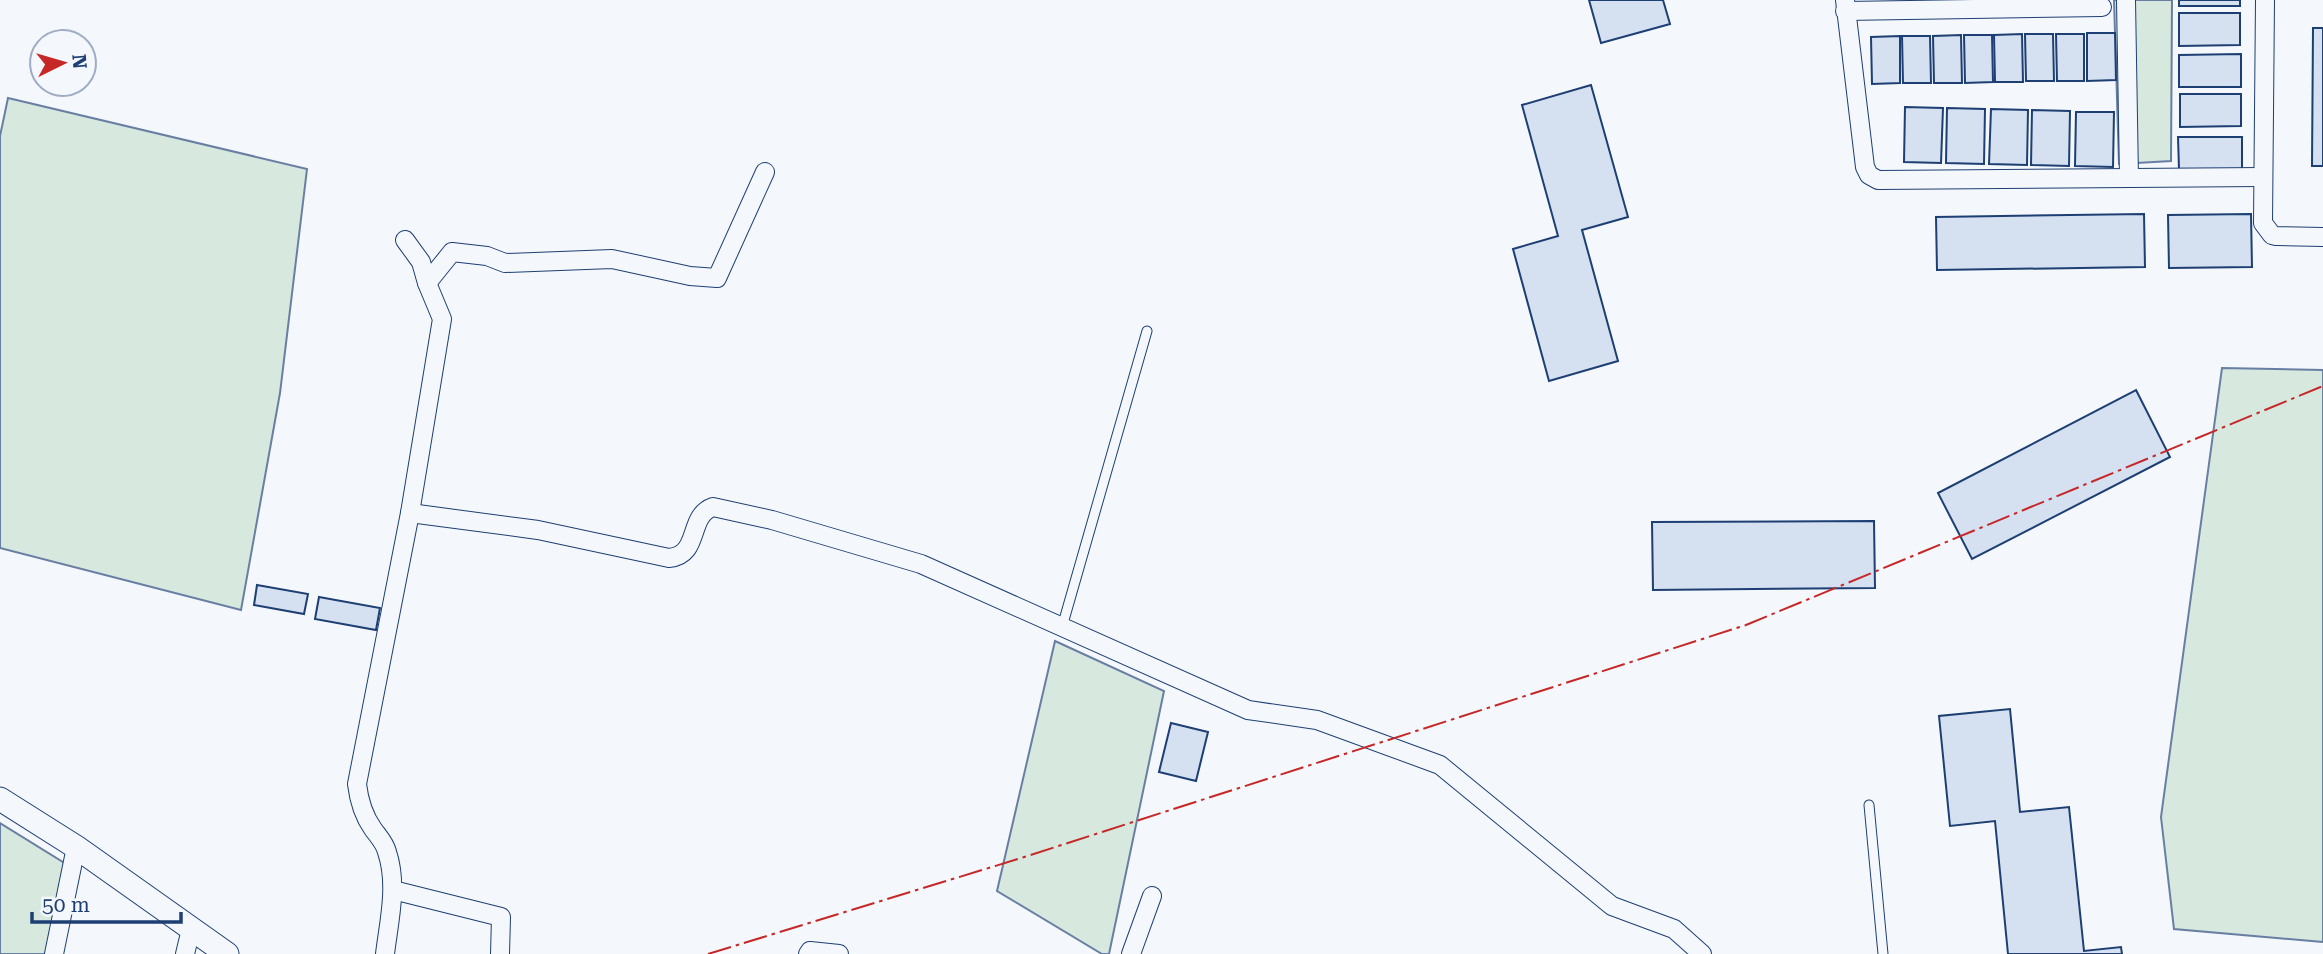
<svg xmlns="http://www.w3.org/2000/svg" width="2323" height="954" viewBox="0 0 2323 954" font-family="'Roboto Serif',serif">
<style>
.green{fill:#d7e8df;stroke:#687fa3;stroke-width:2}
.building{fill:#d5e0f0;stroke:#1d3f73;stroke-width:2}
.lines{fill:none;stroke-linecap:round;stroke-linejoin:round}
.service-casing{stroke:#1d3f73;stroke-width:11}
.minor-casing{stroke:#1d3f73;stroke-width:20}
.tertiary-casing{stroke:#1d3f73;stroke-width:25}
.service{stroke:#f4f7fb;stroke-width:9}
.minor{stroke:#f4f7fb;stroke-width:18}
.tertiary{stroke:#f4f7fb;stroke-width:23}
.power{stroke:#c62828;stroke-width:2;stroke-dasharray:24 5 3.5 5;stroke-linecap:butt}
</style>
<rect width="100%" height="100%" fill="#f4f7fb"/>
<!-- green -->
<g class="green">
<path d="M2114,0H2172L2171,161L2119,164Z"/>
<path d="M8,98L307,169L280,393L241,610L0,548V136Z"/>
<path d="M2222,368L2323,370V942L2174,929L2161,817Z"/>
<path d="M1055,641L1164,691L1109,954H1102L997,891Z"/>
<path d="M0,823L66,864L46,954H0Z"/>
</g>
<!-- building -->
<g class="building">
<path d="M1589,0H1663L1670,24L1601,43Z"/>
<rect x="2179" y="0" width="61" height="6"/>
<path d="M2179,13H2240V45L2179,46Z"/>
<path d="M2313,28H2323V166H2312Z"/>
<path d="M2087,33H2115L2116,80L2087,81Z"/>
<path d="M2022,34L2023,82H1995L1994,35Z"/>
<path d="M2025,34H2053L2054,81H2026Z"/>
<path d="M2056,34H2084V81H2057Z"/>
<path d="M1961,35L1962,83H1934L1933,36Z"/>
<path d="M1964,35H1992L1993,82L1965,83Z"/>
<path d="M1900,36V83L1872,84L1871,37Z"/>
<path d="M1902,36H1930L1931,83H1903Z"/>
<path d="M2241,54V87H2179V55Z"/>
<path d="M1591,85L1628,217L1582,230L1618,361L1549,381L1513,249L1558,236L1522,105Z"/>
<path d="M2180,94H2241V126L2180,127Z"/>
<path d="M1905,107L1943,108L1941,163L1904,162Z"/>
<path d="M1947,108L1985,109L1984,164L1946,163Z"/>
<path d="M1991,109L2028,110L2027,165L1989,164Z"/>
<path d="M2032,110L2070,111L2069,166L2031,165Z"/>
<path d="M2076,112H2114L2113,167L2075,166Z"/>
<path d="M2178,137H2242V169H2179Z"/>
<path d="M2144,214L2145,267L1937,270L1936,217Z"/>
<path d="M2251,214L2252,267L2169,268L2168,215Z"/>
<path d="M2136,390L2170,457L1972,559L1938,493Z"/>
<path d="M1874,521L1875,588L1653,590L1652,522Z"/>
<path d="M257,585L308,594L304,614L254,605Z"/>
<path d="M319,597L380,608L376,630L315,619Z"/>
<path d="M2010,709L2020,812L2069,807L2084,951L2121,947L2122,954H2008L1995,821L1950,826L1939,716Z"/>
<path d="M1171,723L1208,732L1196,781L1159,772Z"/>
</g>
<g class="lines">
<!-- service casing -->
<g class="service-casing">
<g id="service">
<path d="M1062,627L1147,331"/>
<path d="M1869,805L1883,954"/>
</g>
</g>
<!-- minor casing -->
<g class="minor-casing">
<g id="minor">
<path d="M1845,0L1865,167L1869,175L1878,180L2262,177"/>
<path d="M2126,0L2129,178"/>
<path d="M2265,0L2263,223L2272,235L2276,236L2323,237"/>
<path d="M1845,11L2102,7"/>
<path d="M427,283L452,252L487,256L505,263L612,259L690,276L717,278L765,172"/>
<path d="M410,513L538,530L669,558C701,555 687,516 713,507L772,520L921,564L1248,710L1317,720L1440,765L1612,906L1674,929L1702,954"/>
<path d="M393,890L501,917L500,954"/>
<path d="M54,954L76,847"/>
<path d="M185,954L191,929"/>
<path d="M385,954C389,921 398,885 387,852C385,843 378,836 373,829C363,815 359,801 357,784L410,513L442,319L427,283L421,262L405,240"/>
<path d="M808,954L810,951L839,954"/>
<path d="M1131,954L1152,896"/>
</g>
</g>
<!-- tertiary casing -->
<g class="tertiary-casing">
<path id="tertiary" d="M0,799L76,847L227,954"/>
</g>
<!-- service -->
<use href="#service" class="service"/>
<!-- minor -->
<use href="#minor" class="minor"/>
<!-- tertiary -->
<use href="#tertiary" class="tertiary"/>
<!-- power -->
<path class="power" d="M708,954L1018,859L1746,625L2323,386"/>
</g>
<!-- north arrow -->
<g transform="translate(63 63) rotate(85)"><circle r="33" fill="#f4f7fb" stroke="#9eadc5" stroke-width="2"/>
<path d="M0-5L12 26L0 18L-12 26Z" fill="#c62828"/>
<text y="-10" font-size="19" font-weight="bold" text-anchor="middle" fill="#1d3f73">N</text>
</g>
<!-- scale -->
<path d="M32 912v10h149v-10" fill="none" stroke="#1d3f73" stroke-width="3.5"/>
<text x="42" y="912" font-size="21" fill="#1d3f73" stroke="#f4f7fb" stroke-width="5" paint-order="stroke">50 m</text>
</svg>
